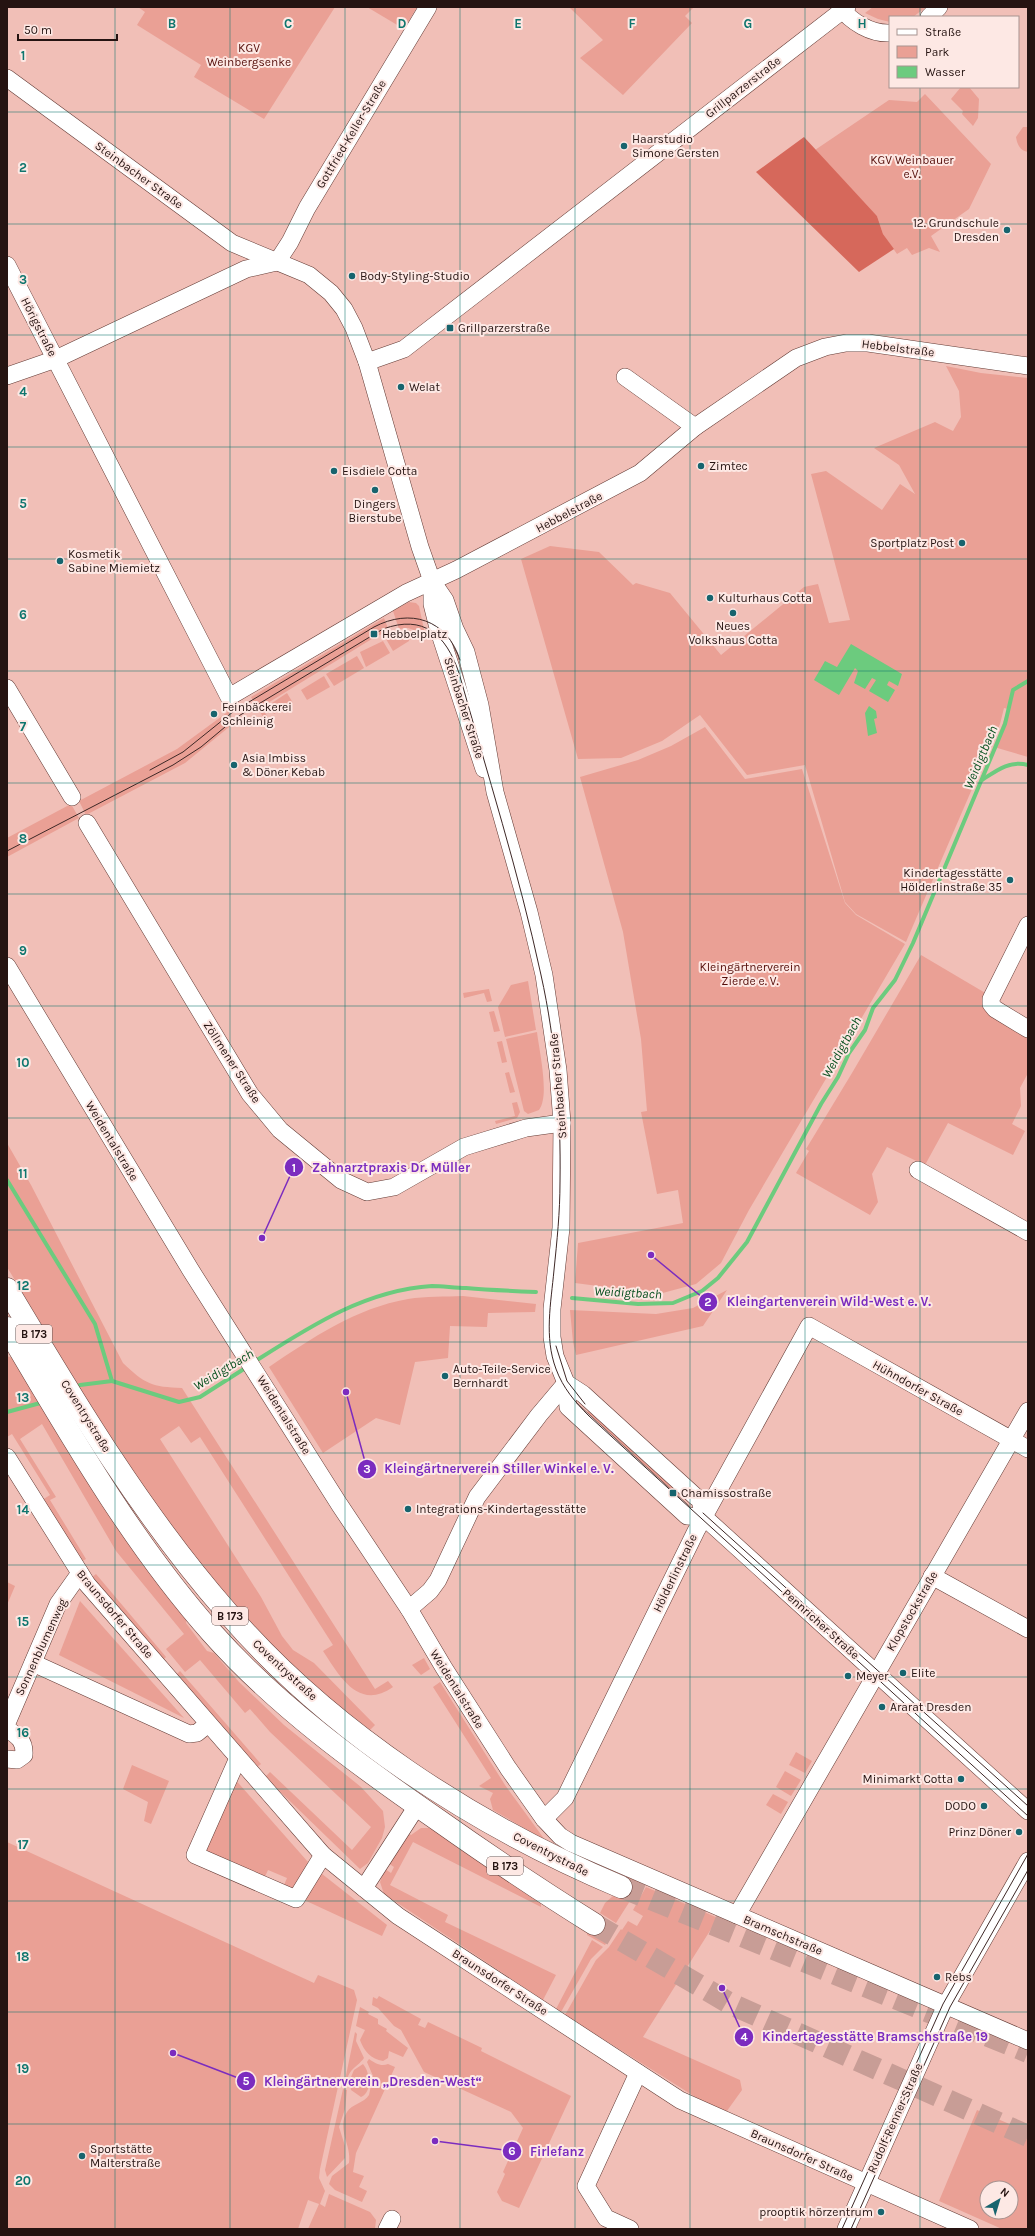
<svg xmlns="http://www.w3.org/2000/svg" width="1035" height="2236" viewBox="0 0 1035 2236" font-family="Karla,sans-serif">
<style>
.green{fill:#eaa095;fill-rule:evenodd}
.forest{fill:#d6685b}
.water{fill:#6ccb7e}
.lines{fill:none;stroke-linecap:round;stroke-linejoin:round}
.stream{stroke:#6ccb7e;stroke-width:4}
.major-tunnel{stroke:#c89d96;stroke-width:22;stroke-dasharray:22 11;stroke-linecap:butt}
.minor-casing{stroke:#633b35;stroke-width:18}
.major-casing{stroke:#633b35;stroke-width:23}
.minor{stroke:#fff;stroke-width:17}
.major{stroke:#fff;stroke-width:22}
.tram{stroke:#3e2826;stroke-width:1}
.grid{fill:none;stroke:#0f766e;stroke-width:1;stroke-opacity:0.55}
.poi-dot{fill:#17646e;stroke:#fde8e4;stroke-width:1.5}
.labels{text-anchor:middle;stroke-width:4;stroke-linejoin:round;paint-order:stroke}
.shield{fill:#fde8e4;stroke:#665350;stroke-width:1}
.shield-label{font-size:11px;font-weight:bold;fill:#251311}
.park-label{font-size:12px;fill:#550e0a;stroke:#fde8e4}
.street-label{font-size:12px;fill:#251311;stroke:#fde8e4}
.poi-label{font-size:12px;fill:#251311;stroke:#fde8e4;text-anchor:start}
.water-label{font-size:13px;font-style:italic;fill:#08501f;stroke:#fde8e4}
.grid-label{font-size:13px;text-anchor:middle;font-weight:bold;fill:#0f766e;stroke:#fde8e4;stroke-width:4;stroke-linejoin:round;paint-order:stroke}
.leader{fill:none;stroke:#7b2cbf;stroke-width:1.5}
.callout-dot{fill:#7b2cbf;stroke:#fde8e4;stroke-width:1.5}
.mark-label{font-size:12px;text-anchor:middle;font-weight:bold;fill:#fff}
.callout-label{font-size:13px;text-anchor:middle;font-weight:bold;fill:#7b2cbf;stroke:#fde8e4;stroke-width:4;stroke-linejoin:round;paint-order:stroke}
</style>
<rect width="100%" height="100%" fill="#f1bfb7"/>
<!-- green -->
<g class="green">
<path d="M138,7H335L264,119L194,77L201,65L137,25L145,12Z"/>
<path d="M367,7H417L404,29Z"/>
<path d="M569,7H694L685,16L692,23L623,95L580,58L603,40Z"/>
<path d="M873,7H926L913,17H890V22L878,19L865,13Z"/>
<path d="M961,87H969L979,99L978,118L973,126L962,114L963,111L951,99Z"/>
<path d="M925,94L991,164L969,209L931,236L940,252L929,248L912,255L907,248L897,254L883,234L877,216L815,150L889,100L917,102Z"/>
<path d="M1023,127H1028V152C1020,151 1017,144 1016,137Z"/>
<path d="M946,366L981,373L1028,378V757L994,747L1008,709L1004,708L1000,724L906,942L856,914L845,902L805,765L747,775L700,715L662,741L621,758L578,759L521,559L550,546L599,552L633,585L636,583L670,593L721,655L804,587L818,584L829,623L850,620L811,474L826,471L882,510L900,484L915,494L899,465L874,448L935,422L953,431L961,417L959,391Z"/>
<path d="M409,602L416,603L419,606L425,634L408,628L399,629L393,611Z"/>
<path d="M384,618L389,631L375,637L258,709L251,697Z"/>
<path d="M402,633L410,634L409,641L393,651L386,639Z"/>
<path d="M383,641L390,653L366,667L360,652Z"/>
<path d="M357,656L364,668L334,686L326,674Z"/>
<path d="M324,676L330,687L307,700L301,690Z"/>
<path d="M287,693L293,703L274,714L270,708L264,711L268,718L264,720L260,711Z"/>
<path d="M229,711L234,723L185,763L86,815L79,801L177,749Z"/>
<path d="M705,727L745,779L802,769L845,903L856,915L905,944L749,1210L721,1263L696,1284L659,1294L575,1283L578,1243L683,1223L678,1190L657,1194L641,1112L647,1111L641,1039L623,932L580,777L638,760L671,746Z"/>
<path d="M71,804L79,818L7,857V838Z"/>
<path d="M921,955L987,994L982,1005L1028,1033V1073L1020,1088L1021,1106L1012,1124L1025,1131L1013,1155L948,1123L925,1165L887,1147L872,1174L878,1202L870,1215L796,1173L809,1151L806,1149L852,1073Z"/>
<path d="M528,981L536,1030L505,1037L498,1007L511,985Z"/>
<path d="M489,989L492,1001L487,1002L484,993L464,998L463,993Z"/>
<path d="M494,1011L500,1031L494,1032L489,1012Z"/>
<path d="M537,1032C539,1050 550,1096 539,1110L528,1114L524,1111L506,1039Z"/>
<path d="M502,1041L507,1062L502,1063L497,1042Z"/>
<path d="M509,1072L515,1092L510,1093L505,1073Z"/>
<path d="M517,1102L520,1112L517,1118L496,1124L495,1121L515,1116L512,1103Z"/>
<path d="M7,1143L31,1185L123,1363C145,1384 152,1387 182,1388L375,1689L388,1681L393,1687C359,1711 340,1677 323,1651L333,1645L200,1437L191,1443L179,1426L160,1439L261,1597L282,1636L293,1650L314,1663L375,1725L370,1730L396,1750L329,1698L280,1654L242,1615L159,1512L85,1397L7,1267Z"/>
<path d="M727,1290L703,1326L576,1355L573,1342L570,1310L656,1314L693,1308Z"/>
<path d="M463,1296L536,1304L535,1312L488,1313L487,1327L450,1326L448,1358L415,1362L400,1425L376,1418L323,1453L269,1367C312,1338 356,1308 408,1299C426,1296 445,1297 463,1296Z"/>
<path d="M7,1356L15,1359L187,1617L186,1623L207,1651L214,1653L239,1682L284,1725L361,1787L383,1811L385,1827L382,1838L368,1863L360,1869L265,1777L270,1772L352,1850L371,1827L270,1732L250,1709L245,1713L200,1660L185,1672L166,1649L184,1634L116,1551L42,1424L20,1439L56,1497L50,1500L86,1559L81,1562L42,1500L50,1495L12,1434L7,1437Z"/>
<path d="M591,1408L682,1491L675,1500L584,1416Z"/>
<path d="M96,1574L166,1657L162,1661L91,1578Z"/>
<path d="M7,1582L15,1586L7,1605Z"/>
<path d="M80,1601L184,1718L59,1655Z"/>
<path d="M424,1658L430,1669L421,1675L412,1665Z"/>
<path d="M180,1671L261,1764L256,1768L175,1676Z"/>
<path d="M440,1682L505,1785L545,1840L493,1810L490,1799L493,1793L479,1786L491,1778L433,1687Z"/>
<path d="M796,1752L812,1761L805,1773L789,1765Z"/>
<path d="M132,1765L169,1781L151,1824L144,1821L148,1802L123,1789Z"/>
<path d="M785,1771L801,1780L791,1796L776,1787Z"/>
<path d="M233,1777L308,1862L294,1895L282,1890L287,1878L268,1870L263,1881L199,1853Z"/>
<path d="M773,1794L788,1802L781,1814L766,1805Z"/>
<path d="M421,1828H429L440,1833L541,1903V1907L413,1842L390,1885L448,1915L445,1922L556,1975L543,2000L384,1894L380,1882L385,1869L391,1873L394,1867L388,1863L408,1833L411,1835Z"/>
<path d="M7,1842L314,1983L318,1975L354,1990L357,2000L320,2169L319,2178L325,2191L320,2204L325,2207L329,2194L370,2212L376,2220L375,2229H308L319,2204L308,2200L298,2229H7Z"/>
<path d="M572,1850L642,1882L616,1923L600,1913L605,1903L613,1896L628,1901L630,1895L629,1889L570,1853Z"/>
<path d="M317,1870L387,1925L382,1936L302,1899Z"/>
<path d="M646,1887L718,1918L643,2037L740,2080L742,2090L724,2115L565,2015L596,1960L609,1947L621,1929L622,1930L628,1921L637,1926L643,1916L633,1910Z"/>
<path d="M614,1926L616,1927L605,1945L587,1935L588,1932C599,1935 608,1935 614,1926Z"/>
<path d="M592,1940L603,1947L591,1959L561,2012L556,2009Z"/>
<path d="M379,1996L421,2019L418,2025L425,2028L428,2022L482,2048L481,2051L571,2096L519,2208L502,2201L497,2192L505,2174L503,2172L523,2128L511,2112L424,2072L401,2030L394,2026L378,2008L372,2005L373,1997L377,1999Z"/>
<path d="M360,2007L369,2012L368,2014L378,2019V2024L387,2029L386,2031L408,2048L403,2057L389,2051L388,2058L383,2061C371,2059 364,2051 360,2040L365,2030L356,2026Z"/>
<path d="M355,2032L357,2034L356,2041L364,2058C356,2069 347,2068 347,2086L344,2085Z"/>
<path d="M369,2059C375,2063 381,2067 388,2064L395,2067L356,2153L353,2172L364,2176L359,2187L367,2191L362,2202L335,2190L329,2184L332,2176L349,2163C352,2145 336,2129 347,2112C352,2104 364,2103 369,2095L373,2076L367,2062Z"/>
<path d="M363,2064C370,2072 373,2092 361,2097L351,2090L350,2082H354L355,2079L351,2077L354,2070Z"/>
<path d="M343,2089L347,2090L345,2109L339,2127L345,2146V2158L327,2177L325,2170Z"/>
<path d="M977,2110L1028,2132V2229H1002L939,2201ZM987,2188H1011V2212H987Z"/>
</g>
<!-- forest -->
<path class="forest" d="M804,137L877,216L883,234L894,249L859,272L756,172Z"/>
<!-- water -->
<g class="water">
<path d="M851,644L902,674L898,686L889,681L887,685L895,690L888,702L869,691L876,680L872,678L865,689L854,683L858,671L855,668L839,695L814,680L825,661L837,667Z"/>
<path d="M869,706L876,711L877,718L874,719L877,733L868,736L865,713Z"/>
</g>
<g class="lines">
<!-- stream -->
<g class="stream">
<path d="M982,780C997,770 1010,760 1028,765"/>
<path d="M7,1180L95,1324L112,1381L179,1402L200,1397L247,1367"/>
<path d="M572,1298L638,1304L673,1303L702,1291L718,1278L747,1242L821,1104L838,1077L849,1053L865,1030L873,1008L895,980L913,943L1005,724L1013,690L1028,681"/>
<path d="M254,1362C309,1327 365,1290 432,1286C443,1286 455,1288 466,1288C489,1290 512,1291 536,1292"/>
<path d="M74,1388L80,1385L112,1381"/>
<path d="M7,1412L44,1402"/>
</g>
<!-- major-tunnel -->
<g class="major-tunnel">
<path d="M621,1887L1028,2052"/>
<path d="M594,1924L731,2004L1028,2136"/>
</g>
<!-- minor casing -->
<g class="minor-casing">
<g id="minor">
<path d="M840,7C851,22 871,34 890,33"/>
<path d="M929,17L939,7"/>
<path d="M7,78L232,243L309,275L331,293L344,309L354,328L367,362L420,547L432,581L445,600L455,629L466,652L480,705L495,792L529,912L544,975L558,1070L562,1123L561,1228L552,1309V1337L555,1356L566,1383L568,1407L687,1516L704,1517"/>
<path d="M277,262L290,242L307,208L428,7"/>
<path d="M7,265L229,697L406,593L456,570L640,473L695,427L796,358L825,347L846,343H868L1028,366"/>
<path d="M367,362L404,349L847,7"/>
<path d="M7,376L56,359L246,269L277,262"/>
<path d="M625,377L695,427"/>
<path d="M432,581V604L438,628L484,769"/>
<path d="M7,688L72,797"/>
<path d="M87,823L250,1094L280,1130L341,1180L367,1192L394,1187L464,1147L526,1128L562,1123"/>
<path d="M1028,925L991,999V1004L995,1009L1028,1029"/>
<path d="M7,966L190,1269L339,1504L409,1609L444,1668L508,1768L544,1819L560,1836L571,1843L1028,2041"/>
<path d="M918,1170L1028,1232"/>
<path d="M566,1383L583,1394L696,1497L700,1500L704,1517L1028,1811"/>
<path d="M7,1457L87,1584L323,1855L398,1916L680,2100L970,2229"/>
<path d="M932,1576L1028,1629"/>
<path d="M409,1609L430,1591L438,1580L477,1497L539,1415L566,1383"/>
<path d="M33,1663L189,1734L197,1733L208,1724"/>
<path d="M7,1723L58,1604L80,1573"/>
<path d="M7,1729C18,1736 25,1741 24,1755L17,1760L7,1759"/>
<path d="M238,1758L195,1855L296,1899L323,1855"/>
<path d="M544,1819L565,1798L696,1531L809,1326L1028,1449"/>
<path d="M364,1888L417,1806"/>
<path d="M737,1915L1028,1411"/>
<path d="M387,2229L392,2219"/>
<path d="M630,2229L606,2218L586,2186L638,2073"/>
<path d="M846,2229L946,2005L1028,1861"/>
</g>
</g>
<!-- major casing -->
<g class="major-casing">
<g id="major">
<path d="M7,1289C74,1401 141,1514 227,1612C330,1732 476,1826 621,1887"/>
<path d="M7,1328C68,1431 132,1543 212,1633C277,1706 357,1764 438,1820C489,1856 541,1891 594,1924"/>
</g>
</g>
<!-- minor -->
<use href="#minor" class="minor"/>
<!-- major -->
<use href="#major" class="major"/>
<!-- tram -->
<g class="tram">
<path d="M150,770L183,752L234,711L374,627C410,608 447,619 460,660"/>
<path d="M7,851L173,765L201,747L237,717L383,629C424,614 446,635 459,673C487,773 519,873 541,975C556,1042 561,1113 560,1182C560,1212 557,1241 554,1270C551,1303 544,1337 556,1369C563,1388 575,1402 589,1416L1028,1816"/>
<path d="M556,1346L567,1381L585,1404"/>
<path d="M703,1513L1028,1806"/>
<path d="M842,2229L943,2004L1028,1854"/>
<path d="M851,2229L950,2007L1028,1870"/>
</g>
</g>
<!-- grid -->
<path class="grid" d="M115,7V2229M230,7V2229M345,7V2229M460,7V2229M575,7V2229M690,7V2229M805,7V2229M920,7V17M920,87V2229M7,112H1028M7,224H1028M7,335H1028M7,447H1028M7,559H1028M7,671H1028M7,783H1028M7,894H1028M7,1006H1028M7,1118H1028M7,1230H1028M7,1342H1028M7,1453H1028M7,1565H1028M7,1677H1028M7,1789H1028M7,1901H1028M7,2012H1028M7,2124H1028"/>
<!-- markers -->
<g class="poi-dot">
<circle cx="624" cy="146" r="4"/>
<circle cx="1007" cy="230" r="4"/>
<circle cx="352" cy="276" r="4"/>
<rect x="446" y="324" width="8" height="8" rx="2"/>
<circle cx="401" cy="387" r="4"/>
<circle cx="701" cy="466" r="4"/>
<circle cx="334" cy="471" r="4"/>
<circle cx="375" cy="490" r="4"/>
<circle cx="962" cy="543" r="4"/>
<circle cx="60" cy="561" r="4"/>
<circle cx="710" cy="598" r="4"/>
<circle cx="733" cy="613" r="4"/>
<rect x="370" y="630" width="8" height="8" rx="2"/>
<circle cx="214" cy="714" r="4"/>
<circle cx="234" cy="765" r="4"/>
<circle cx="1010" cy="880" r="4"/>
<circle cx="445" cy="1376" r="4"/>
<rect x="669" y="1489" width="8" height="8" rx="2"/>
<circle cx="408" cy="1509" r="4"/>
<circle cx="903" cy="1673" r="4"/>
<circle cx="848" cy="1676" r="4"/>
<circle cx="882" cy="1707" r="4"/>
<circle cx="961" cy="1779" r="4"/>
<circle cx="984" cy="1806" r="4"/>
<circle cx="1019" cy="1832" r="4"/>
<circle cx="937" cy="1977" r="4"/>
<circle cx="82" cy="2156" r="4"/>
<circle cx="881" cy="2212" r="4"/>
</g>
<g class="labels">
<!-- shield labels -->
<g class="shield">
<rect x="16" y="1325" width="36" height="18" rx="3"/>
<rect x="212" y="1607" width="36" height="18" rx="3"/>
<rect x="487" y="1857" width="36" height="18" rx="3"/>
</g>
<g class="shield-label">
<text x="34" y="1338">B 173</text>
<text x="230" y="1620">B 173</text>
<text x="505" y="1870">B 173</text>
</g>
<!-- park labels -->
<g class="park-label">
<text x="249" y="52">KGV<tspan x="249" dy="14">Weinbergsenke</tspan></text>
<text x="912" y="164">KGV Weinbauer<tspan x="912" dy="14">e.V.</tspan></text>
<text x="750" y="971">Kleingärtnerverein<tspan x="750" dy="14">Zierde e. V.</tspan></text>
</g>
<!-- street labels -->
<g class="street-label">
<text transform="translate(743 87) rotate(-38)" y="4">Grillparzerstraße</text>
<text transform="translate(351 134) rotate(-59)" y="4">Gottfried-Keller-Straße</text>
<text transform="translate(139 175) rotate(36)" y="4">Steinbacher Straße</text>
<text transform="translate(39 327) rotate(63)" y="4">Hörigstraße</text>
<text transform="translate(898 348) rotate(7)" y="4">Hebbelstraße</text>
<text transform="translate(569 512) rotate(-28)" y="4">Hebbelstraße</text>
<text transform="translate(464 708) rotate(72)" y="4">Steinbacher Straße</text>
<text transform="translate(232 1062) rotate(57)" y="4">Zöllmener Straße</text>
<text transform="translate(558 1086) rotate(-95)" y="4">Steinbacher Straße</text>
<text transform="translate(112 1141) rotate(59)" y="4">Weidentalstraße</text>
<text transform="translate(918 1388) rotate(29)" y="4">Hühndorfer Straße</text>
<text transform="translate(284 1415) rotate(58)" y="4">Weidentalstraße</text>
<text transform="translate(86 1416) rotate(58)" y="4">Coventrystraße</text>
<text transform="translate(675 1573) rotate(-64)" y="4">Hölderlinstraße</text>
<text transform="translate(912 1611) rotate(-60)" y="4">Klopstockstraße</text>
<text transform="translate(115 1614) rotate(50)" y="4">Braunsdorfer Straße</text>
<text transform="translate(821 1624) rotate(42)" y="4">Pennricher Straße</text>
<text transform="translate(41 1647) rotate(-65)" y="4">Sonnenblumenweg</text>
<text transform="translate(285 1670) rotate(43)" y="4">Coventrystraße</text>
<text transform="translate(457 1689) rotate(58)" y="4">Weidentalstraße</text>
<text transform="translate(551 1854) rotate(27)" y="4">Coventrystraße</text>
<text transform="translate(783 1935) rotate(23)" y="4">Bramschstraße</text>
<text transform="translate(500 1982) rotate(33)" y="4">Braunsdorfer Straße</text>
<text transform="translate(895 2118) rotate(-66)" y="4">Rudolf-Renner-Straße</text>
<text transform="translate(802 2155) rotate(24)" y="4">Braunsdorfer Straße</text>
</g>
<!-- poi labels -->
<g class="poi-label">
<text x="632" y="143">Haarstudio<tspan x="632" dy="14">Simone Gersten</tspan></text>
<text x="999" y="227" text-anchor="end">12. Grundschule<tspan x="999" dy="14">Dresden</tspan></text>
<text x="360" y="280">Body-Styling-Studio</text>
<text x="458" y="332">Grillparzerstraße</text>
<text x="409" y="391">Welat</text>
<text x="709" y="470">Zimtec</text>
<text x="342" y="475">Eisdiele Cotta</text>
<text x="375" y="508" text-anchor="middle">Dingers<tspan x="375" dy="14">Bierstube</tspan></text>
<text x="954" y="547" text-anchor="end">Sportplatz Post</text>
<text x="68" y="558">Kosmetik<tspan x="68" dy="14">Sabine Miemietz</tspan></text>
<text x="718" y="602">Kulturhaus Cotta</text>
<text x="733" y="630" text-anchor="middle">Neues<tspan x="733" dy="14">Volkshaus Cotta</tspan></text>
<text x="382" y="638">Hebbelplatz</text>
<text x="222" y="711">Feinbäckerei<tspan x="222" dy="14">Schleinig</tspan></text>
<text x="242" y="762">Asia Imbiss<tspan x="242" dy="14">&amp; Döner Kebab</tspan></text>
<text x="1002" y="877" text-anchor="end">Kindertagesstätte<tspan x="1002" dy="14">Hölderlinstraße 35</tspan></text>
<text x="453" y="1373">Auto-Teile-Service<tspan x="453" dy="14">Bernhardt</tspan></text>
<text x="681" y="1497">Chamissostraße</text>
<text x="416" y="1513">Integrations-Kindertagesstätte</text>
<text x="911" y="1677">Elite</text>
<text x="856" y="1680">Meyer</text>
<text x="890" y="1711">Ararat Dresden</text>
<text x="953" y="1783" text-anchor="end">Minimarkt Cotta</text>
<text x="976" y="1810" text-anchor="end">DODO</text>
<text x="1011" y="1836" text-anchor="end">Prinz Döner</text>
<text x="945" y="1981">Rebs</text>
<text x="90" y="2153">Sportstätte<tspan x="90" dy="14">Malterstraße</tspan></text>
<text x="873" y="2216" text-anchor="end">prooptik hörzentrum</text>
</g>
<!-- water labels -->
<g class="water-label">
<text transform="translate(980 757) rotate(-67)" y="5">Weidigtbach</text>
<text transform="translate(841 1047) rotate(-61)" y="5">Weidigtbach</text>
<text transform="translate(628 1292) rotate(3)" y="5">Weidigtbach</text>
<text transform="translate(223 1369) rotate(-31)" y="5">Weidigtbach</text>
</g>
</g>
<g class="grid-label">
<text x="172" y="28">B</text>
<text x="288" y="28">C</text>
<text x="402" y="28">D</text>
<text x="518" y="28">E</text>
<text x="632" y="28">F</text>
<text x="748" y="28">G</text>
<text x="862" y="28">H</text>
<text x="23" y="60">1</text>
<text x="23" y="172">2</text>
<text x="23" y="284">3</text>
<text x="23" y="396">4</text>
<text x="23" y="508">5</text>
<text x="23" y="619">6</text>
<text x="23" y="731">7</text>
<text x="23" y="843">8</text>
<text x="23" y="955">9</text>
<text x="23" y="1067">10</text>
<text x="23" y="1178">11</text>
<text x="23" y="1290">12</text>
<text x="23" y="1402">13</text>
<text x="23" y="1514">14</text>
<text x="23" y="1626">15</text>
<text x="23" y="1737">16</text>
<text x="23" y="1849">17</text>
<text x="23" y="1961">18</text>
<text x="23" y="2073">19</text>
<text x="23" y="2185">20</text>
</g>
<!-- callouts -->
<path class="leader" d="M262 1238L294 1167M651 1255L708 1302M346 1392L367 1469M722 1988L744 2037M173 2053L246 2081M435 2141L512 2151"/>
<g class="callout-dot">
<circle cx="262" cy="1238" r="4"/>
<circle cx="651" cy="1255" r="4"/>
<circle cx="346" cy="1392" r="4"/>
<circle cx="722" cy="1988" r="4"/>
<circle cx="173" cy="2053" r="4"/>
<circle cx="435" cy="2141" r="4"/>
<circle cx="294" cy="1167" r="10"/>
<circle cx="708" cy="1302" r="10"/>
<circle cx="367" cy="1469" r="10"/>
<circle cx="744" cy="2037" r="10"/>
<circle cx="246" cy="2081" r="10"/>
<circle cx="512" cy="2151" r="10"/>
</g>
<g class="mark-label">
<text x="294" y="1172">1</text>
<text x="708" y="1306">2</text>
<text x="367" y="1473">3</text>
<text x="744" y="2041">4</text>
<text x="246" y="2085">5</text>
<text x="512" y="2155">6</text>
</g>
<g class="callout-label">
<text x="391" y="1172">Zahnarztpraxis Dr. Müller</text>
<text x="829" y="1306">Kleingartenverein Wild-West e. V.</text>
<text x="499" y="1473">Kleingärtnerverein Stiller Winkel e. V.</text>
<text x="875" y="2041">Kindertagesstätte Bramschstraße 19</text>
<text x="373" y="2086">Kleingärtnerverein „Dresden-West“</text>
<text x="557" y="2156">Firlefanz</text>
</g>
<!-- border -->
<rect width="1035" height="2236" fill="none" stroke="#251311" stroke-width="16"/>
<!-- legend -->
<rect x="889" y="16" width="130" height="72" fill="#fde8e4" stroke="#a79390"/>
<rect x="897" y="29" width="20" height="6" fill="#ffffff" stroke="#a79390"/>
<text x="925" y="36" font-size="12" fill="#251311">Straße</text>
<rect x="897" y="46" width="20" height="12" fill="#eaa095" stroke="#a79390"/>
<text x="925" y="56" font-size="12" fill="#251311">Park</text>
<rect x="897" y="66" width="20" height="12" fill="#6ccb7e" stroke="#a79390"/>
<text x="925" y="76" font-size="12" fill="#251311">Wasser</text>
<!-- north arrow -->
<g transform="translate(999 2200) rotate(38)"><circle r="19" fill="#fde8e4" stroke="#a79390"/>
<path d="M0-3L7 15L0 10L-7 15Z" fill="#17646e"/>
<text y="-6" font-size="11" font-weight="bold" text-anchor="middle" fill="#251311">N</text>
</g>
<!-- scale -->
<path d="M18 34v6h99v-6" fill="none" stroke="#251311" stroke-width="2"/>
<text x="24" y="34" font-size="12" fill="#251311" stroke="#fde8e4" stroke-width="3" paint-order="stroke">50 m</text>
</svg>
